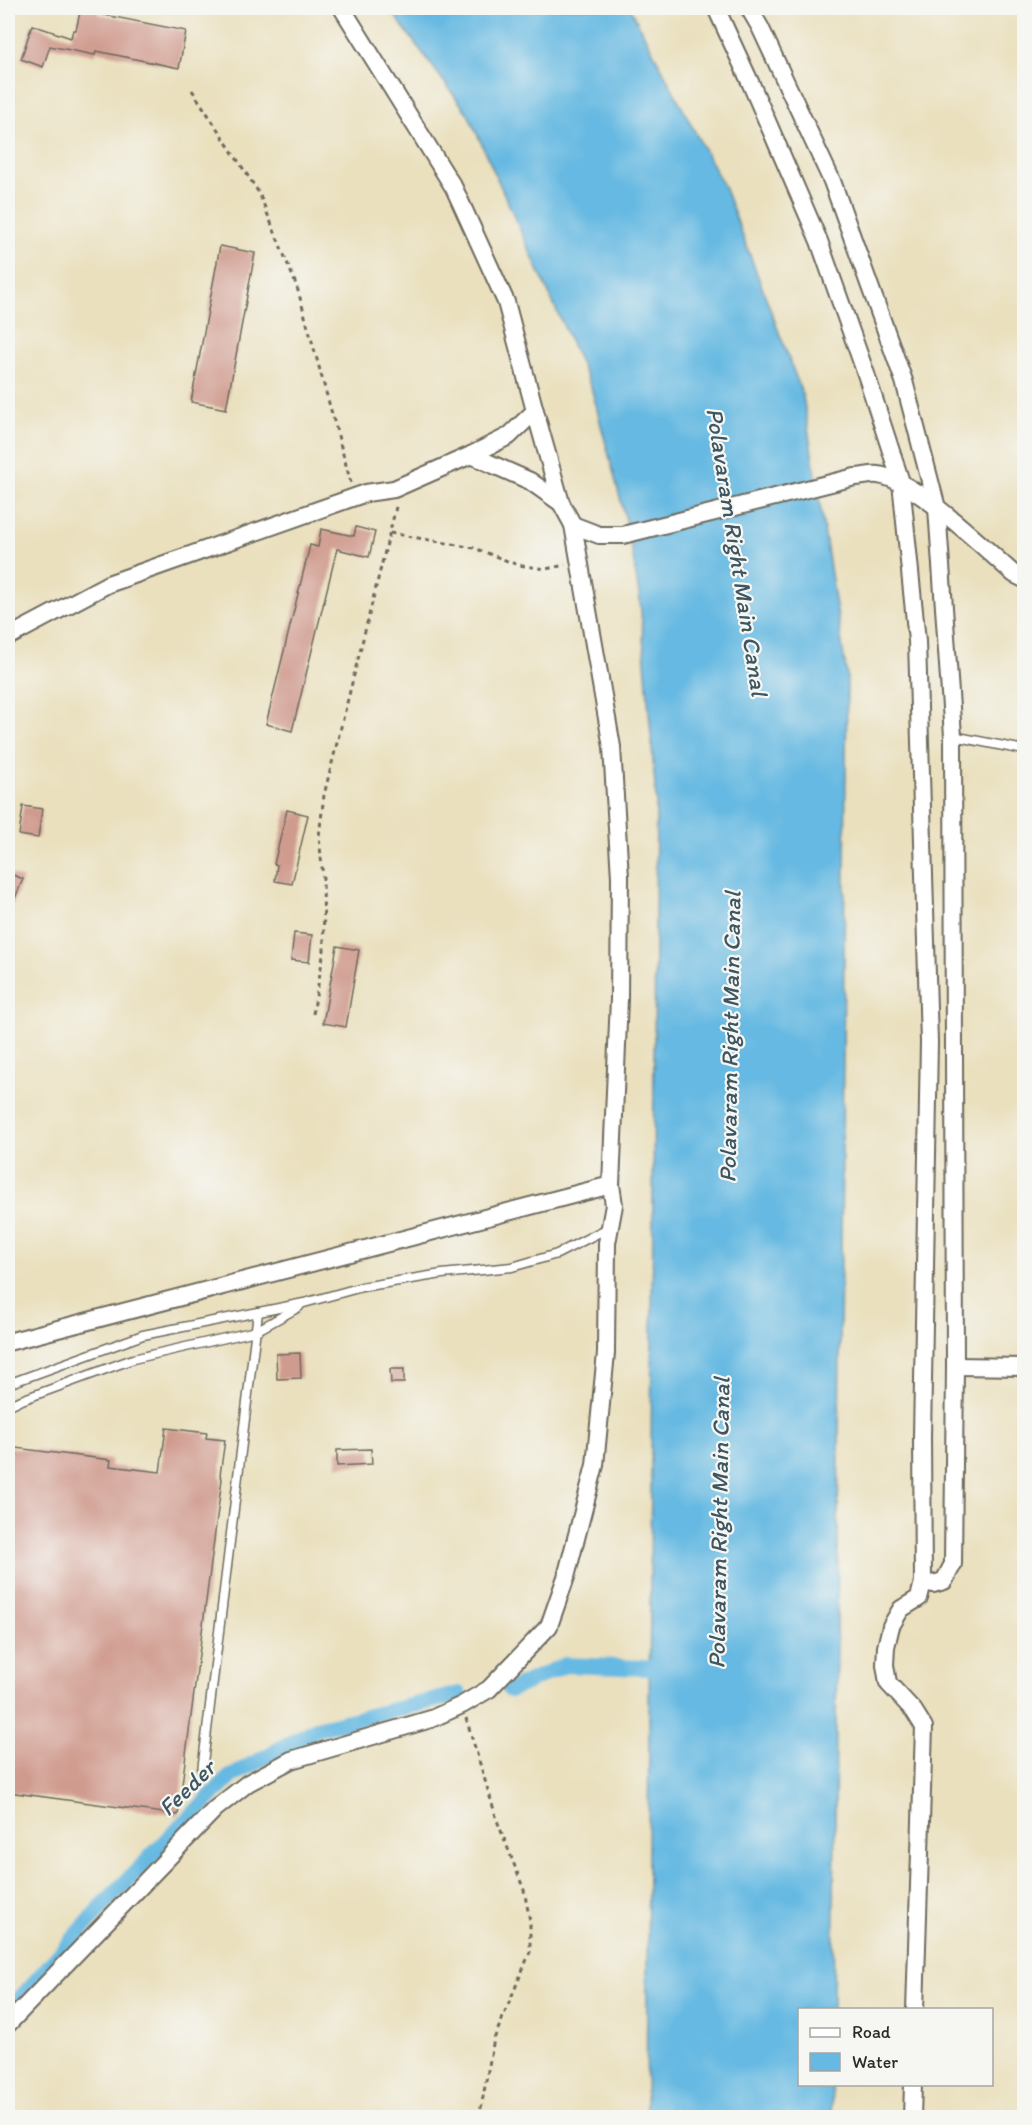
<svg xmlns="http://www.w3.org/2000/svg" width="1032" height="2125" viewBox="0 0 1032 2125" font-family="Itim,sans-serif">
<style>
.water{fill:#66b9e2;stroke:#487286;stroke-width:1.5}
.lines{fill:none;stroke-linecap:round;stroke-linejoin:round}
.canal{stroke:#66b9e2;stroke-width:16}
.building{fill:#d09b8f}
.lane-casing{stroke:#6e6a5e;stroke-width:11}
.street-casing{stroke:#6e6a5e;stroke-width:20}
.path{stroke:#6e6a5e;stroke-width:3;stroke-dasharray:4.5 4.5;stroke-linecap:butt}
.lane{stroke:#fff;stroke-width:8}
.street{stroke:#fff;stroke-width:16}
.labels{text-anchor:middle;stroke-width:4.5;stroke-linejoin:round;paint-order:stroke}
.water-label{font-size:24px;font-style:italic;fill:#3d5662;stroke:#f6f6f2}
</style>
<rect width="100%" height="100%" fill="#f6f6f2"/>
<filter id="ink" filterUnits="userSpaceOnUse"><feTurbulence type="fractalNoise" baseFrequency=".0167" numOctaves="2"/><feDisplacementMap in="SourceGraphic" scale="12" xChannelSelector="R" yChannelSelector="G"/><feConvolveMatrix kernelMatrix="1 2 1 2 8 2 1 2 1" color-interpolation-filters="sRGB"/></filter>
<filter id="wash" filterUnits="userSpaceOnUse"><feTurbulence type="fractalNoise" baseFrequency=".008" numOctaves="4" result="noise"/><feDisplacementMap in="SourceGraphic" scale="24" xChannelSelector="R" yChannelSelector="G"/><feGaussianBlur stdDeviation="1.35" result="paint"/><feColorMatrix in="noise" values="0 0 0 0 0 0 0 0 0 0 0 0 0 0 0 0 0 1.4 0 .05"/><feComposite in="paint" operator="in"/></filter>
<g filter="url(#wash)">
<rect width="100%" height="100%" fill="#eae0be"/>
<!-- water -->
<path class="water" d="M389,8H630L725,189L803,396L847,676L833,2009L800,2010V2084L832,2085L831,2117H646L656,798L640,600L628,528L591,387L468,114Z"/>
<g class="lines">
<!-- canal -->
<g class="canal">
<path d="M510,1690L565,1665L671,1669"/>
<path d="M8,2012L108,1900L231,1776L316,1729L459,1694"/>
</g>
</g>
<g id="blocks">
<!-- building -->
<g class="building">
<path d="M81,8L99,11V14L186,31L179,68L96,51L95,55L50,46L43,67L21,59L32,25L71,38L73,30H76Z"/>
<path d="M220,246L255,253L226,409L191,402Z"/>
<path d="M356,527L375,532L369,557L337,549L292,731L266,724L310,545L318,547L321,529L354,536Z"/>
<path d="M23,806L42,809L38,838L19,835Z"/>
<path d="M287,810L308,815L292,884L275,881L277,865L274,864Z"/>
<path d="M8,873L23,879L8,915Z"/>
<path d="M294,933L312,935L309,962L291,960Z"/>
<path d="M337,946L359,950L346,1027L323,1023Z"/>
<path d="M300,1353L301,1378L277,1379L276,1354Z"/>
<path d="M390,1369H404V1383H391Z"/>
<path d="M166,1428L207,1433L206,1438L225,1440L220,1475L222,1479L178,1815L8,1792V1447L111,1460L110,1466L160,1472Z"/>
<path d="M371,1449L372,1464L337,1466V1450Z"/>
</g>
</g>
</g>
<g filter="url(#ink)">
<use href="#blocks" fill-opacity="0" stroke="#6e6a5e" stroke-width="1.5"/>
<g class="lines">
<!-- lane casing -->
<g class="lane-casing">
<g id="lane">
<path d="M953,736L1024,750"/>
<path d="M8,1384L143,1335L304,1303L362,1287L442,1274L512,1267L557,1254L610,1227"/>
<path d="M8,1405L133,1359L256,1331L299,1307"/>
<path d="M202,1771L258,1312"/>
</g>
</g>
<!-- street casing -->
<g class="street-casing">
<g id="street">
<path d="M716,8L751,84L819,241L866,374L901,482L917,641L929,1042L922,1437L923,1582L919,1598L901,1609L891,1626L886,1647L885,1665L888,1683L914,1711L924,1727L915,2010"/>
<path d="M749,8L760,27L832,181L904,381L937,508L953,736L955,1366L953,1564L944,1581L933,1584L923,1582"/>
<path d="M535,411L561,503"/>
<path d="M573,525L599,535H623L855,477C862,477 871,474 878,475C914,479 985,549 1014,574L1024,579"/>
<path d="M8,637L108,584L366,493L394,489L471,455L509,436L535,411L506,302L454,188L342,8"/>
<path d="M8,1342L611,1185"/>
<path d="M955,1366L1024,1367"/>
<path d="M8,2024L215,1809L248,1783L291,1760L431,1719L462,1705L489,1689L549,1626L566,1577L595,1465L606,1353L607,1243L614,1205L611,1185L619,999L620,877L612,747L573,525L561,503L530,481L471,455"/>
<path d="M912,2118L913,2084"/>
</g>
</g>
<!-- path -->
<g class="path">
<path d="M192,90L259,193L297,287L351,483"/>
<path d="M390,533L474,548L518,565L546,569L565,565"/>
<path d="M313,1014L324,950L323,878L319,836L324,795L397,503"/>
<path d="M466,1718L498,1823L524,1890L530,1921V1952L494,2039L479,2118"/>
</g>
<!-- lane -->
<use href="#lane" class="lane"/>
<!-- street -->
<use href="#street" class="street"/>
</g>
</g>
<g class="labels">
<!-- water labels -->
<g class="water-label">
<text transform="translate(737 552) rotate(81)" y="8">Polavaram Right Main Canal</text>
<text transform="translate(730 1037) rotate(-89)" y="8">Polavaram Right Main Canal</text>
<text transform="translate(719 1523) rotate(-89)" y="8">Polavaram Right Main Canal</text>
<text transform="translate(187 1788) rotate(-44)" y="8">Feeder</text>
</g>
</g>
<!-- margin -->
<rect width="1032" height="2125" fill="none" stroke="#f6f6f2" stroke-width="30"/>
<!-- legend -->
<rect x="798" y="2008" width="195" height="78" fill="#f6f6f2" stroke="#a5a5a2" stroke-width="1.5"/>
<rect x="810" y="2028" width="30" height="9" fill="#ffffff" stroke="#a5a5a2" stroke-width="1.5"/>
<text x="852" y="2038" font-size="18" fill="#2b2b2b">Road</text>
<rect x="810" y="2053" width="30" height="18" fill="#66b9e2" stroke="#a5a5a2" stroke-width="1.5"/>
<text x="852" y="2068" font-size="18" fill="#2b2b2b">Water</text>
</svg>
